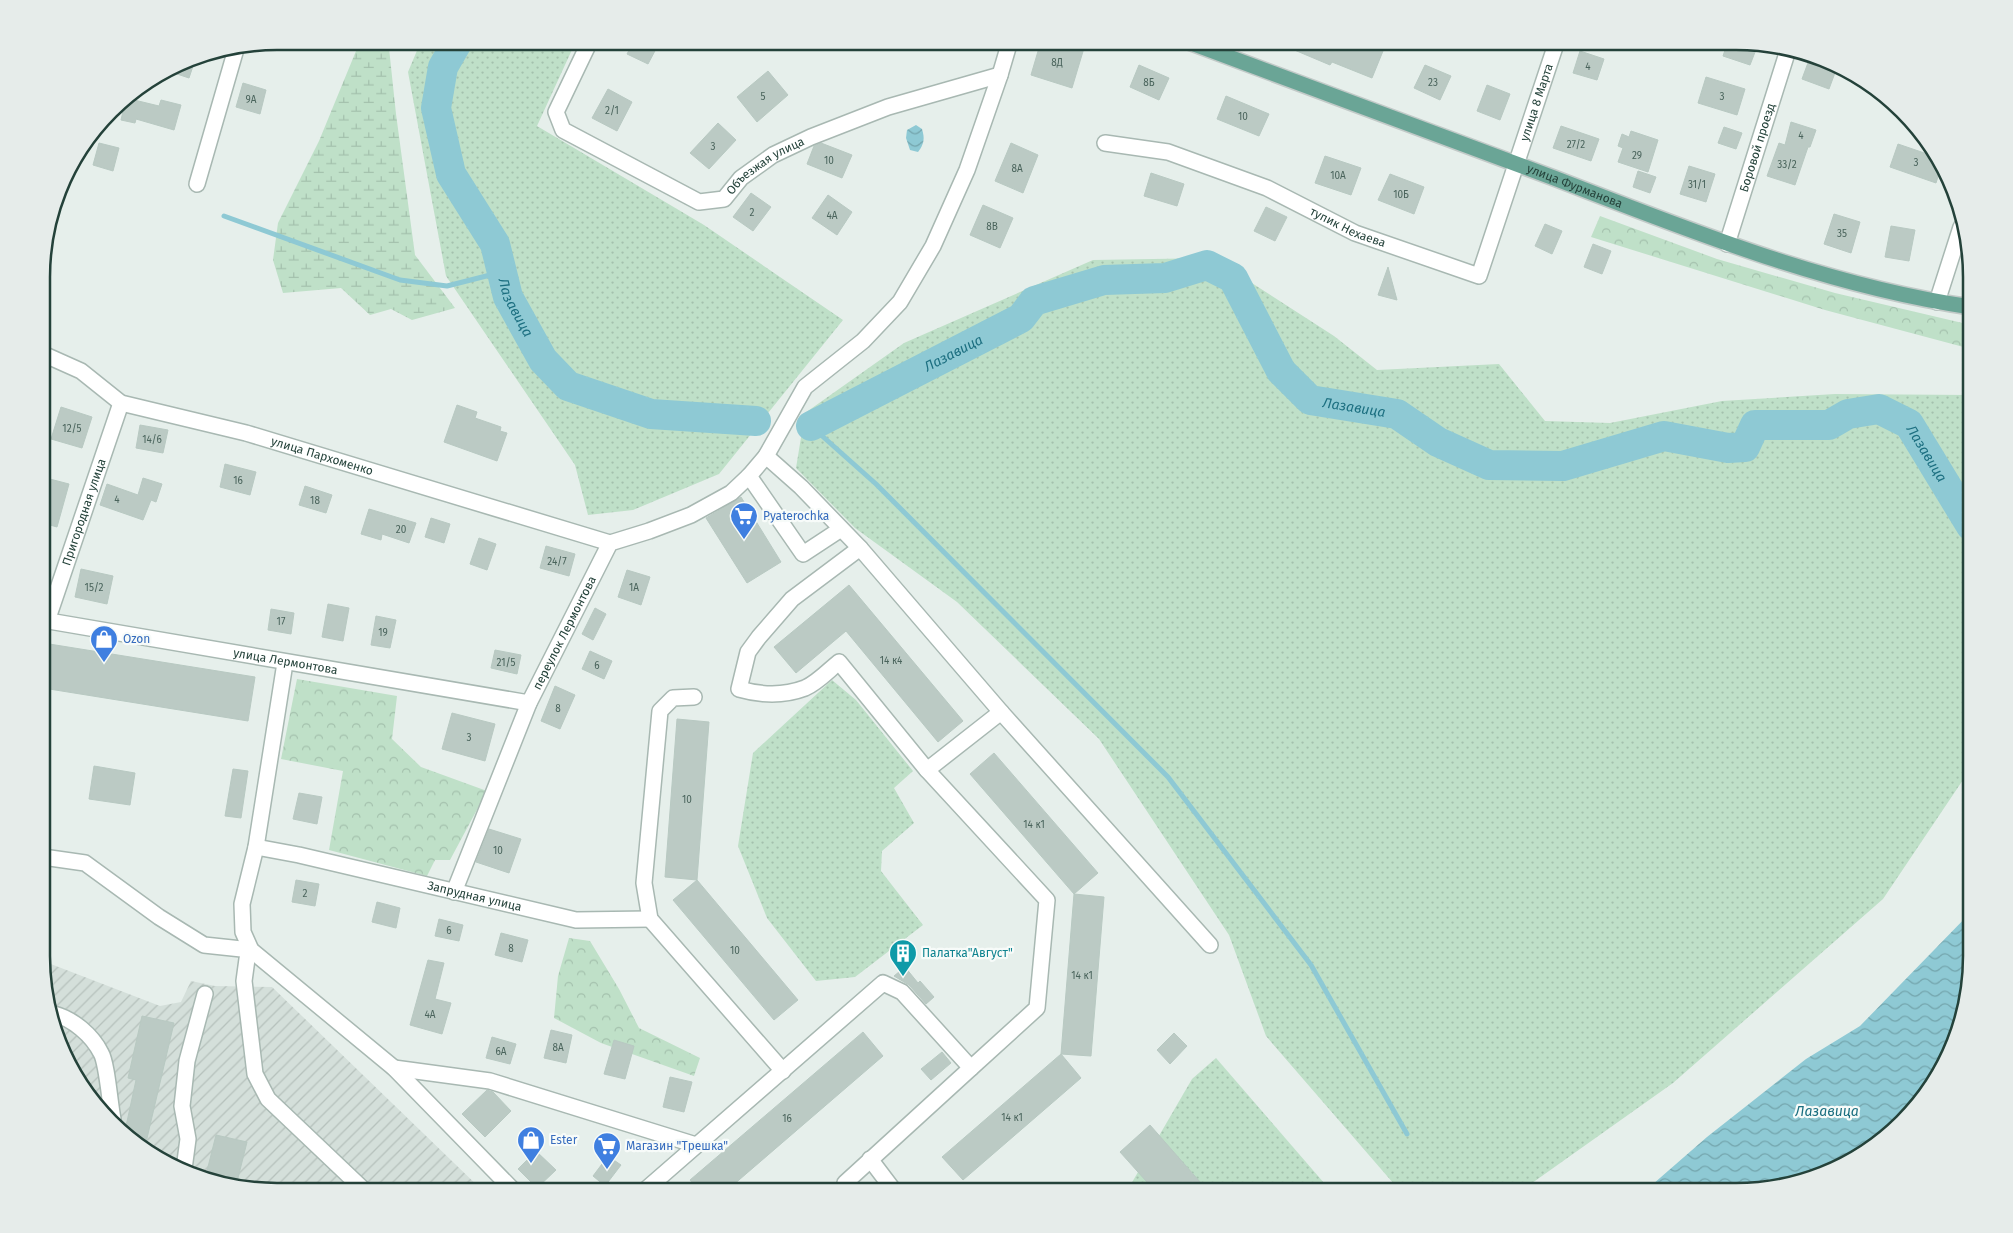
<svg xmlns="http://www.w3.org/2000/svg" width="2013" height="1233" viewBox="0 0 2013 1233" font-family="'Fira Sans',sans-serif">
<style>
.industrial{fill:url(#industrial-furrows)}
.grass{fill:url(#grass-dots)}
.forest{fill:url(#forest-crowns)}
.wetland{fill:url(#wetland-marsh)}
.water{fill:url(#water-waves)}
.lines{fill:none;stroke-linecap:round;stroke-linejoin:round}
.stream{stroke:#8ec9d4;stroke-width:5}
.river{stroke:#8ec9d4;stroke-width:30}
.building{fill:#bbcac4;stroke:#b8c9c2}
.minor-casing{stroke:#a8b8b2;stroke-width:18}
.major-casing{stroke:#c2cac8;stroke-width:18}
.minor{stroke:#fff;stroke-width:15}
.major{stroke:#6aa596;stroke-width:15}
.labels{text-anchor:middle;stroke-width:4.5;stroke-linejoin:round;paint-order:stroke}
.number-label{font-size:10px;fill:#4a645c}
.street-label{font-size:12px;fill:#24423a;stroke:#f7fbf9}
.shop-label{font-size:12px;fill:#366cbe;stroke:#f7fbf9;text-anchor:start}
.culture-label{font-size:12px;fill:#0d838f;stroke:#f7fbf9;text-anchor:start}
.water-label{font-size:14px;font-style:italic;fill:#1c6f80;stroke:#f7fbf9}
.rim{fill:none;stroke:#24423a;stroke-width:2.5}
</style>
<defs>
<pattern id="industrial-furrows" width="10" height="10" patternUnits="userSpaceOnUse" patternTransform="scale(1.25)"><rect width="10" height="10" fill="#d4dfda"/><path d="M-1 1l2-2M0 10L10 0M9 11l2-2" fill="none" stroke="#b6c1bc"/></pattern>
<pattern id="grass-dots" width="8" height="8" patternUnits="userSpaceOnUse" patternTransform="scale(1.25)"><rect width="8" height="8" fill="#bfe0c8"/><path d="M2 2h.1M6 6h.1" fill="none" stroke="#a4c1ad" stroke-width="1.8" stroke-linecap="round"/></pattern>
<pattern id="forest-crowns" width="20" height="18" patternUnits="userSpaceOnUse" patternTransform="scale(1.25)"><rect width="20" height="18" fill="#bfe0c8"/><path d="M2 6a3 3 0 1 1 6 0M12 15a3 3 0 1 1 6 0" fill="none" stroke="#a4c1ad"/></pattern>
<pattern id="wetland-marsh" width="20" height="14" patternUnits="userSpaceOnUse" patternTransform="scale(1.25)"><rect width="20" height="14" fill="#bfe0c8"/><path d="M1 5h8M5 5V1M11 12h8M15 12V8" fill="none" stroke="#a4c1ad"/></pattern>
<pattern id="water-waves" width="16" height="10" patternUnits="userSpaceOnUse" patternTransform="scale(1.25)"><rect width="16" height="10" fill="#8ec9d4"/><path d="M0 5q4-4 8 0t8 0" fill="none" stroke="#74a5ad"/></pattern>
</defs>
<rect width="100%" height="100%" fill="#e6efeb"/>
<!-- industrial -->
<path class="industrial" d="M43,961L160,1006L181,1002L191,981L215,986L272,987L484,1192H276L215,1184L146,1152L81,1087L43,987Z"/>
<!-- grass -->
<g class="grass">
<path d="M421,41H576L537,126L704,225L843,320L719,474L633,510L588,515L575,465L446,276L408,72Z"/>
<path d="M1213,258L1334,336L1377,370L1499,364L1545,421L1610,423L1722,401L1835,394L1971,395V768L1883,899L1673,1083L1521,1191H1400L1266,1036L1229,935L1099,739L957,602L855,528L796,468L805,413L904,343L1093,260Z"/>
<path d="M832,680L856,700L913,771L894,788L914,823L882,851L881,871L923,925L855,977L816,981L767,918L738,846L753,753Z"/>
<path d="M1216,1058L1331,1191H1127L1192,1079Z"/>
</g>
<!-- forest -->
<g class="forest">
<path d="M1600,216L1717,259L1835,293L1971,325V349L1825,310L1591,237Z"/>
<path d="M297,679L397,696L392,739L421,767L487,791L450,860H435L427,876L329,850L343,771L281,759Z"/>
<path d="M569,938L590,941L619,989L639,1028L700,1058L694,1076L601,1043L554,1018L558,976Z"/>
</g>
<!-- wetland -->
<path class="wetland" d="M389,48L396,114L415,255L455,308L412,320L391,309L370,315L341,288L283,293L273,260L278,223L319,141L356,51Z"/>
<!-- water -->
<g class="water">
<path d="M916,125L922,129C925,139 924,144 918,152L910,150L906,138L907,130Z"/>
<path d="M1971,912V972L1959,1032L1932,1087L1854,1160L1752,1191H1645L1707,1137L1806,1059L1860,1026Z"/>
</g>
<g class="lines">
<!-- stream -->
<g class="stream">
<path d="M224,216L400,280L447,286L502,272"/>
<path d="M811,426L876,484L1168,777L1311,965L1407,1134"/>
</g>
<!-- river -->
<g class="river">
<path id="s1" d="M458,41L443,67L436,108L451,174L495,244L508,297L543,360L568,386L651,414L756,421"/>
<path id="s2" d="M811,426L1021,318L1034,301L1104,280L1165,278L1207,265L1233,278L1281,371L1310,400L1397,414L1438,442L1489,465L1563,466L1664,436L1728,448L1745,447L1755,425H1829L1848,414L1879,409L1909,424L1971,526"/>
</g>
</g>
<!-- building -->
<g class="building">
<path d="M634,41H646L657,47L648,64L627,54Z"/>
<path d="M1041,41H1062L1084,48L1072,88L1031,75Z"/>
<path d="M1273,41H1358L1383,51L1372,78L1332,62L1330,65Z"/>
<path d="M1728,41L1743,42L1757,47L1750,65L1723,56Z"/>
<path d="M1580,51L1604,59L1597,80L1573,73Z"/>
<path d="M196,57L189,78L168,71L187,59Z"/>
<path d="M1809,60L1836,70L1829,89L1802,79Z"/>
<path d="M1139,65L1169,78L1159,100L1130,87Z"/>
<path d="M1425,65L1451,76L1440,100L1414,88Z"/>
<path d="M768,71L788,95L757,122L737,97Z"/>
<path d="M1706,77L1745,89L1737,115L1698,103Z"/>
<path d="M243,83L266,90L260,114L236,107Z"/>
<path d="M1487,85L1510,94L1500,120L1477,111Z"/>
<path d="M608,89L632,102L617,131L592,118Z"/>
<path d="M1226,96L1269,114L1259,136L1217,119Z"/>
<path d="M126,98L159,106L161,100L181,105L174,130L136,119L135,123L121,120Z"/>
<path d="M1791,122L1816,130L1810,147H1808L1795,185L1767,176L1779,143L1785,145Z"/>
<path d="M718,123L736,140L709,169L690,153Z"/>
<path d="M1561,126L1599,139L1591,161L1553,148Z"/>
<path d="M1724,127L1742,133L1736,149L1718,143Z"/>
<path d="M1631,131L1658,140L1648,172L1618,162L1623,148L1618,146L1622,134L1629,137Z"/>
<path d="M99,143L119,148L113,171L93,165Z"/>
<path d="M821,143L852,155L842,178L807,164L814,146Z"/>
<path d="M1011,143L1038,155L1023,193L995,181Z"/>
<path d="M1898,144L1939,158L1942,164L1936,183L1890,167Z"/>
<path d="M1325,156L1361,168L1351,195L1315,183Z"/>
<path d="M1689,166L1715,174L1706,202L1680,194Z"/>
<path d="M1638,171L1656,177L1650,193L1633,187Z"/>
<path d="M1151,173L1184,184L1177,206L1144,196Z"/>
<path d="M1390,174L1424,187L1414,214L1378,200Z"/>
<path d="M751,193L771,207L753,231L733,217Z"/>
<path d="M828,195L852,212L837,235L812,218Z"/>
<path d="M983,205L1013,218L1000,248L970,235Z"/>
<path d="M1266,207L1287,217L1275,241L1254,231Z"/>
<path d="M1834,214L1860,222L1851,253L1824,244Z"/>
<path d="M1545,224L1562,231L1552,254L1535,246Z"/>
<path d="M1891,226L1915,230L1909,261L1885,257Z"/>
<path d="M1593,244L1611,251L1602,274L1584,267Z"/>
<path d="M1388,267L1397,300L1378,295Z"/>
<path d="M457,405L477,412L475,418L501,427L500,431L507,433L497,461L444,442Z"/>
<path d="M61,407L92,417L82,448L51,439Z"/>
<path d="M140,425L168,430L163,453L136,448Z"/>
<path d="M225,464L256,472L250,495L220,487Z"/>
<path d="M46,478L69,484L57,527L43,523V487Z"/>
<path d="M143,478L162,484L156,502L151,500L143,520L100,505L107,484L138,495Z"/>
<path d="M305,486L332,495L326,513L299,505Z"/>
<path d="M741,497L781,562L747,583L706,518Z"/>
<path d="M369,509L416,523L409,543L382,534L381,540L361,534Z"/>
<path d="M431,518L450,524L444,543L425,537Z"/>
<path d="M479,538L496,544L487,570L470,564Z"/>
<path d="M546,546L575,554L569,576L540,568Z"/>
<path d="M81,569L113,576L107,604L75,597Z"/>
<path d="M627,570L650,577L641,605L618,597Z"/>
<path d="M849,585L963,721L938,742L846,631L796,673L774,647Z"/>
<path d="M328,604L349,608L343,641L322,637Z"/>
<path d="M595,608L606,614L593,640L582,634Z"/>
<path d="M271,609L294,613L291,634L268,630Z"/>
<path d="M376,616L396,620L390,648L371,645Z"/>
<path d="M43,643L255,677L248,721L43,688Z"/>
<path d="M495,650L521,655L517,674L491,668Z"/>
<path d="M590,651L612,661L604,679L582,669Z"/>
<path d="M555,686L575,695L560,729L541,721Z"/>
<path d="M452,713L495,724L485,761L442,749Z"/>
<path d="M677,719L709,722L697,880L665,877Z"/>
<path d="M994,753L1098,873L1074,894L970,774Z"/>
<path d="M94,766L135,773L130,805L89,799Z"/>
<path d="M233,769L248,771L241,818L225,816Z"/>
<path d="M299,793L322,797L317,824L293,819Z"/>
<path d="M489,829L521,839L509,873L476,862Z"/>
<path d="M296,880L319,884L315,906L292,902Z"/>
<path d="M697,880L798,1000L774,1020L673,900Z"/>
<path d="M1074,894L1104,897L1091,1056L1061,1054Z"/>
<path d="M377,902L400,908L396,928L372,922Z"/>
<path d="M439,919L463,925L459,941L435,936Z"/>
<path d="M501,933L528,940L522,962L495,955Z"/>
<path d="M428,960L444,963L435,999L451,1003L442,1034L410,1025Z"/>
<path d="M905,967L918,983L920,981L934,997L926,1004L909,985L894,976Z"/>
<path d="M142,1016L174,1023L144,1151L125,1131L136,1080L128,1078Z"/>
<path d="M551,1030L572,1035L566,1063L544,1058Z"/>
<path d="M863,1032L883,1056L725,1192H700L690,1180Z"/>
<path d="M1174,1033L1187,1046L1170,1064L1157,1050Z"/>
<path d="M492,1037L516,1044L510,1064L486,1058Z"/>
<path d="M614,1040L634,1046L625,1079L604,1074Z"/>
<path d="M942,1052L951,1063L931,1080L921,1069Z"/>
<path d="M1061,1054L1081,1078L963,1180L942,1157Z"/>
<path d="M670,1077L692,1082L684,1112L663,1107Z"/>
<path d="M487,1090L493,1092L511,1111L485,1137L462,1114Z"/>
<path d="M1150,1125L1208,1191H1155L1120,1152Z"/>
<path d="M216,1135L247,1142L236,1186L215,1184L205,1179Z"/>
<path d="M536,1151L556,1170L537,1188L518,1169Z"/>
<path d="M608,1156L621,1165L605,1186L593,1176Z"/>
</g>
<g class="lines">
<!-- minor casing -->
<g class="minor-casing">
<g id="minor">
<path id="s3" d="M590,41L556,112L563,130L699,202L724,199L741,178L773,155L811,137L888,107L1000,75"/>
<path id="s4" d="M1105,143L1168,152L1267,188L1355,233L1479,276L1557,41"/>
<path d="M197,184L236,49"/>
<path id="s5" d="M1727,244L1788,50"/>
<path d="M1937,302L1961,227"/>
<path id="s6" d="M43,354L81,371L121,403L246,433L610,543"/>
<path d="M766,456L801,487L860,548L1001,712L1210,945"/>
<path d="M749,476L803,554L841,529"/>
<path d="M860,548L792,599L759,637L748,652L739,689C760,695 784,696 805,688C817,683 829,670 839,662L927,770"/>
<path id="s7" d="M43,620L529,703"/>
<path id="s8" d="M47,621L121,403"/>
<path d="M285,663L256,847L242,904L243,932L251,950L394,1068L515,1192"/>
<path d="M694,697L673,698L660,711L644,883L650,919L783,1071"/>
<path id="s9" d="M256,847L299,855L576,920L650,919"/>
<path d="M43,857L85,863L159,917L204,945L251,950L247,959L244,981L255,1074L268,1099L366,1192"/>
<path id="s10" d="M454,892L529,703L610,543L649,531L691,515L731,493L749,476L766,456L805,387L863,341L900,302L933,246L967,170L1000,75L1010,41"/>
<path d="M54,1014C73,1019 92,1035 101,1053C107,1063 110,1105 113,1119"/>
<path d="M394,1068L490,1081L696,1145"/>
<path d="M870,1159L895,1192"/>
<path d="M184,1169L188,1139L182,1106L187,1061L205,994"/>
<path d="M643,1192L883,983L902,992L971,1068L1037,1008L1047,900L927,770L1001,712"/>
<path d="M851,1192L845,1183L971,1068"/>
</g>
</g>
<!-- major casing -->
<g class="major-casing">
<g id="major">
<path id="s11" d="M1186,41C1308,87 1431,131 1554,178C1689,230 1826,286 1971,307"/>
</g>
</g>
<!-- minor -->
<use href="#minor" class="minor"/>
<!-- major -->
<use href="#major" class="major"/>
</g>
<!-- icons -->
<defs>
<g id="supermarket-pin" transform="scale(1.4375)"><path d="M0 17L-7.5 6A9.5 9.5 0 1 1 7.5 6Z" fill="#3f7fe0" stroke="#f7fbf9"/><path d="M-6-5.5h2.5l.6 2H6L4.5 2H-2.5L-4.4-4H-6ZM-1.5 3.2a1.3 1.3 0 1 0 .1 0ZM3 3.2a1.3 1.3 0 1 0 .1 0Z" fill="#fff"/></g>
<g id="shop-pin" transform="scale(1.4375)"><path d="M0 17L-7.5 6A9.5 9.5 0 1 1 7.5 6Z" fill="#3f7fe0" stroke="#f7fbf9"/><path d="M-5-2.5h2.3a2.7 3.5 0 0 1 5.4 0H5L5.5 6h-11ZM-1.5-2.5h3a1.5 2.3 0 0 0-3 0Z" fill="#fff"/></g>
<g id="building-pin" transform="scale(1.4375)"><path d="M0 17L-7.5 6A9.5 9.5 0 1 1 7.5 6Z" fill="#0f9aa8" stroke="#f7fbf9"/><path d="M-4-6H4V6H1V3H-1V6H-4ZM-2.5-4.3h1.7v1.8h-1.7ZM.8-4.3h1.7v1.8H.8ZM-2.5-1h1.7V.8h-1.7ZM.8-1h1.7V.8H.8Z" fill="#fff"/></g>
</defs>
<g fill-rule="evenodd">
<use href="#supermarket-pin" x="744" y="516"/>
<use href="#shop-pin" x="104" y="639"/>
<use href="#building-pin" x="903" y="953"/>
<use href="#shop-pin" x="531" y="1140"/>
<use href="#supermarket-pin" x="607" y="1146"/>
</g>
<g class="labels">
<!-- number labels -->
<g class="number-label">
<text x="1057" y="66">8Д</text>
<text x="1588" y="70">4</text>
<text x="1149" y="86">8Б</text>
<text x="1433" y="86">23</text>
<text x="763" y="100">5</text>
<text x="1722" y="100">3</text>
<text x="251" y="103">9А</text>
<text x="612" y="114">2/1</text>
<text x="1243" y="120">10</text>
<text x="1801" y="139">4</text>
<text x="1576" y="148">27/2</text>
<text x="713" y="150">3</text>
<text x="1637" y="159">29</text>
<text x="829" y="164">10</text>
<text x="1916" y="166">3</text>
<text x="1787" y="168">33/2</text>
<text x="1017" y="172">8А</text>
<text x="1338" y="179">10А</text>
<text x="1697" y="188">31/1</text>
<text x="1401" y="198">10Б</text>
<text x="752" y="216">2</text>
<text x="832" y="219">4А</text>
<text x="992" y="230">8В</text>
<text x="1842" y="237">35</text>
<text x="72" y="432">12/5</text>
<text x="152" y="443">14/6</text>
<text x="238" y="484">16</text>
<text x="117" y="503">4</text>
<text x="315" y="504">18</text>
<text x="401" y="533">20</text>
<text x="557" y="565">24/7</text>
<text x="94" y="591">15/2</text>
<text x="634" y="591">1А</text>
<text x="281" y="625">17</text>
<text x="383" y="636">19</text>
<text x="891" y="664">14 к4</text>
<text x="506" y="666">21/5</text>
<text x="597" y="669">6</text>
<text x="558" y="712">8</text>
<text x="469" y="741">3</text>
<text x="687" y="803">10</text>
<text x="1034" y="828">14 к1</text>
<text x="498" y="854">10</text>
<text x="305" y="897">2</text>
<text x="449" y="934">6</text>
<text x="511" y="952">8</text>
<text x="735" y="954">10</text>
<text x="1082" y="979">14 к1</text>
<text x="430" y="1018">4А</text>
<text x="558" y="1051">8А</text>
<text x="501" y="1055">6А</text>
<text x="1012" y="1121">14 к1</text>
<text x="787" y="1122">16</text>
</g>
<!-- street labels -->
<g class="street-label">
<text dy="4" stroke="none"><textPath href="#s4" startOffset="582">улица 8 Марта</textPath></text>
<text dy="4" stroke="none"><textPath href="#s5" startOffset="101">Боровой проезд</textPath></text>
<text dy="4" stroke="none"><textPath href="#s3" startOffset="331">Объезжая улица</textPath></text>
<text dy="4" stroke="none"><textPath href="#s11" startOffset="415">улица Фурманова</textPath></text>
<text dy="4" stroke="none"><textPath href="#s4" startOffset="259">тупик Нехаева</textPath></text>
<text dy="4" stroke="none"><textPath href="#s6" startOffset="301">улица Пархоменко</textPath></text>
<text dy="4" stroke="none"><textPath href="#s8" startOffset="115">Пригородная улица</textPath></text>
<text dy="4" stroke="none"><textPath href="#s10" startOffset="282">переулок Лермонтова</textPath></text>
<text dy="4" stroke="none"><textPath href="#s7" startOffset="246">улица Лермонтова</textPath></text>
<text dy="4" stroke="none"><textPath href="#s9" startOffset="224">Запрудная улица</textPath></text>
</g>
<!-- shop labels -->
<g class="shop-label">
<text x="763" y="520">Pyaterochka</text>
<text x="123" y="643">Ozon</text>
<text x="550" y="1144">Ester</text>
<text x="626" y="1150">Магазин "Трешка"</text>
</g>
<!-- culture labels -->
<g class="culture-label">
<text x="922" y="957">Палатка"Август"</text>
</g>
<!-- water labels -->
<g class="water-label">
<text dy="5" stroke="none"><textPath href="#s1" startOffset="289">Лазавица</textPath></text>
<text dy="5" stroke="none"><textPath href="#s2" startOffset="160">Лазавица</textPath></text>
<text dy="5" stroke="none"><textPath href="#s2" startOffset="655">Лазавица</textPath></text>
<text dy="5" stroke="none"><textPath href="#s2" startOffset="1285">Лазавица</textPath></text>
<text x="1827" y="1116">Лазавица</text>
</g>
</g>
<!-- crop -->
<path d="M0 0H2013V1233H0ZM277 50H1736A227 227 0 0 1 1963 277V956A227 227 0 0 1 1736 1183H277A227 227 0 0 1 50 956V277A227 227 0 0 1 277 50Z" fill="#e6ecea" fill-rule="evenodd"/>
<path class="rim" d="M277 50H1736A227 227 0 0 1 1963 277V956A227 227 0 0 1 1736 1183H277A227 227 0 0 1 50 956V277A227 227 0 0 1 277 50Z"/>
</svg>
